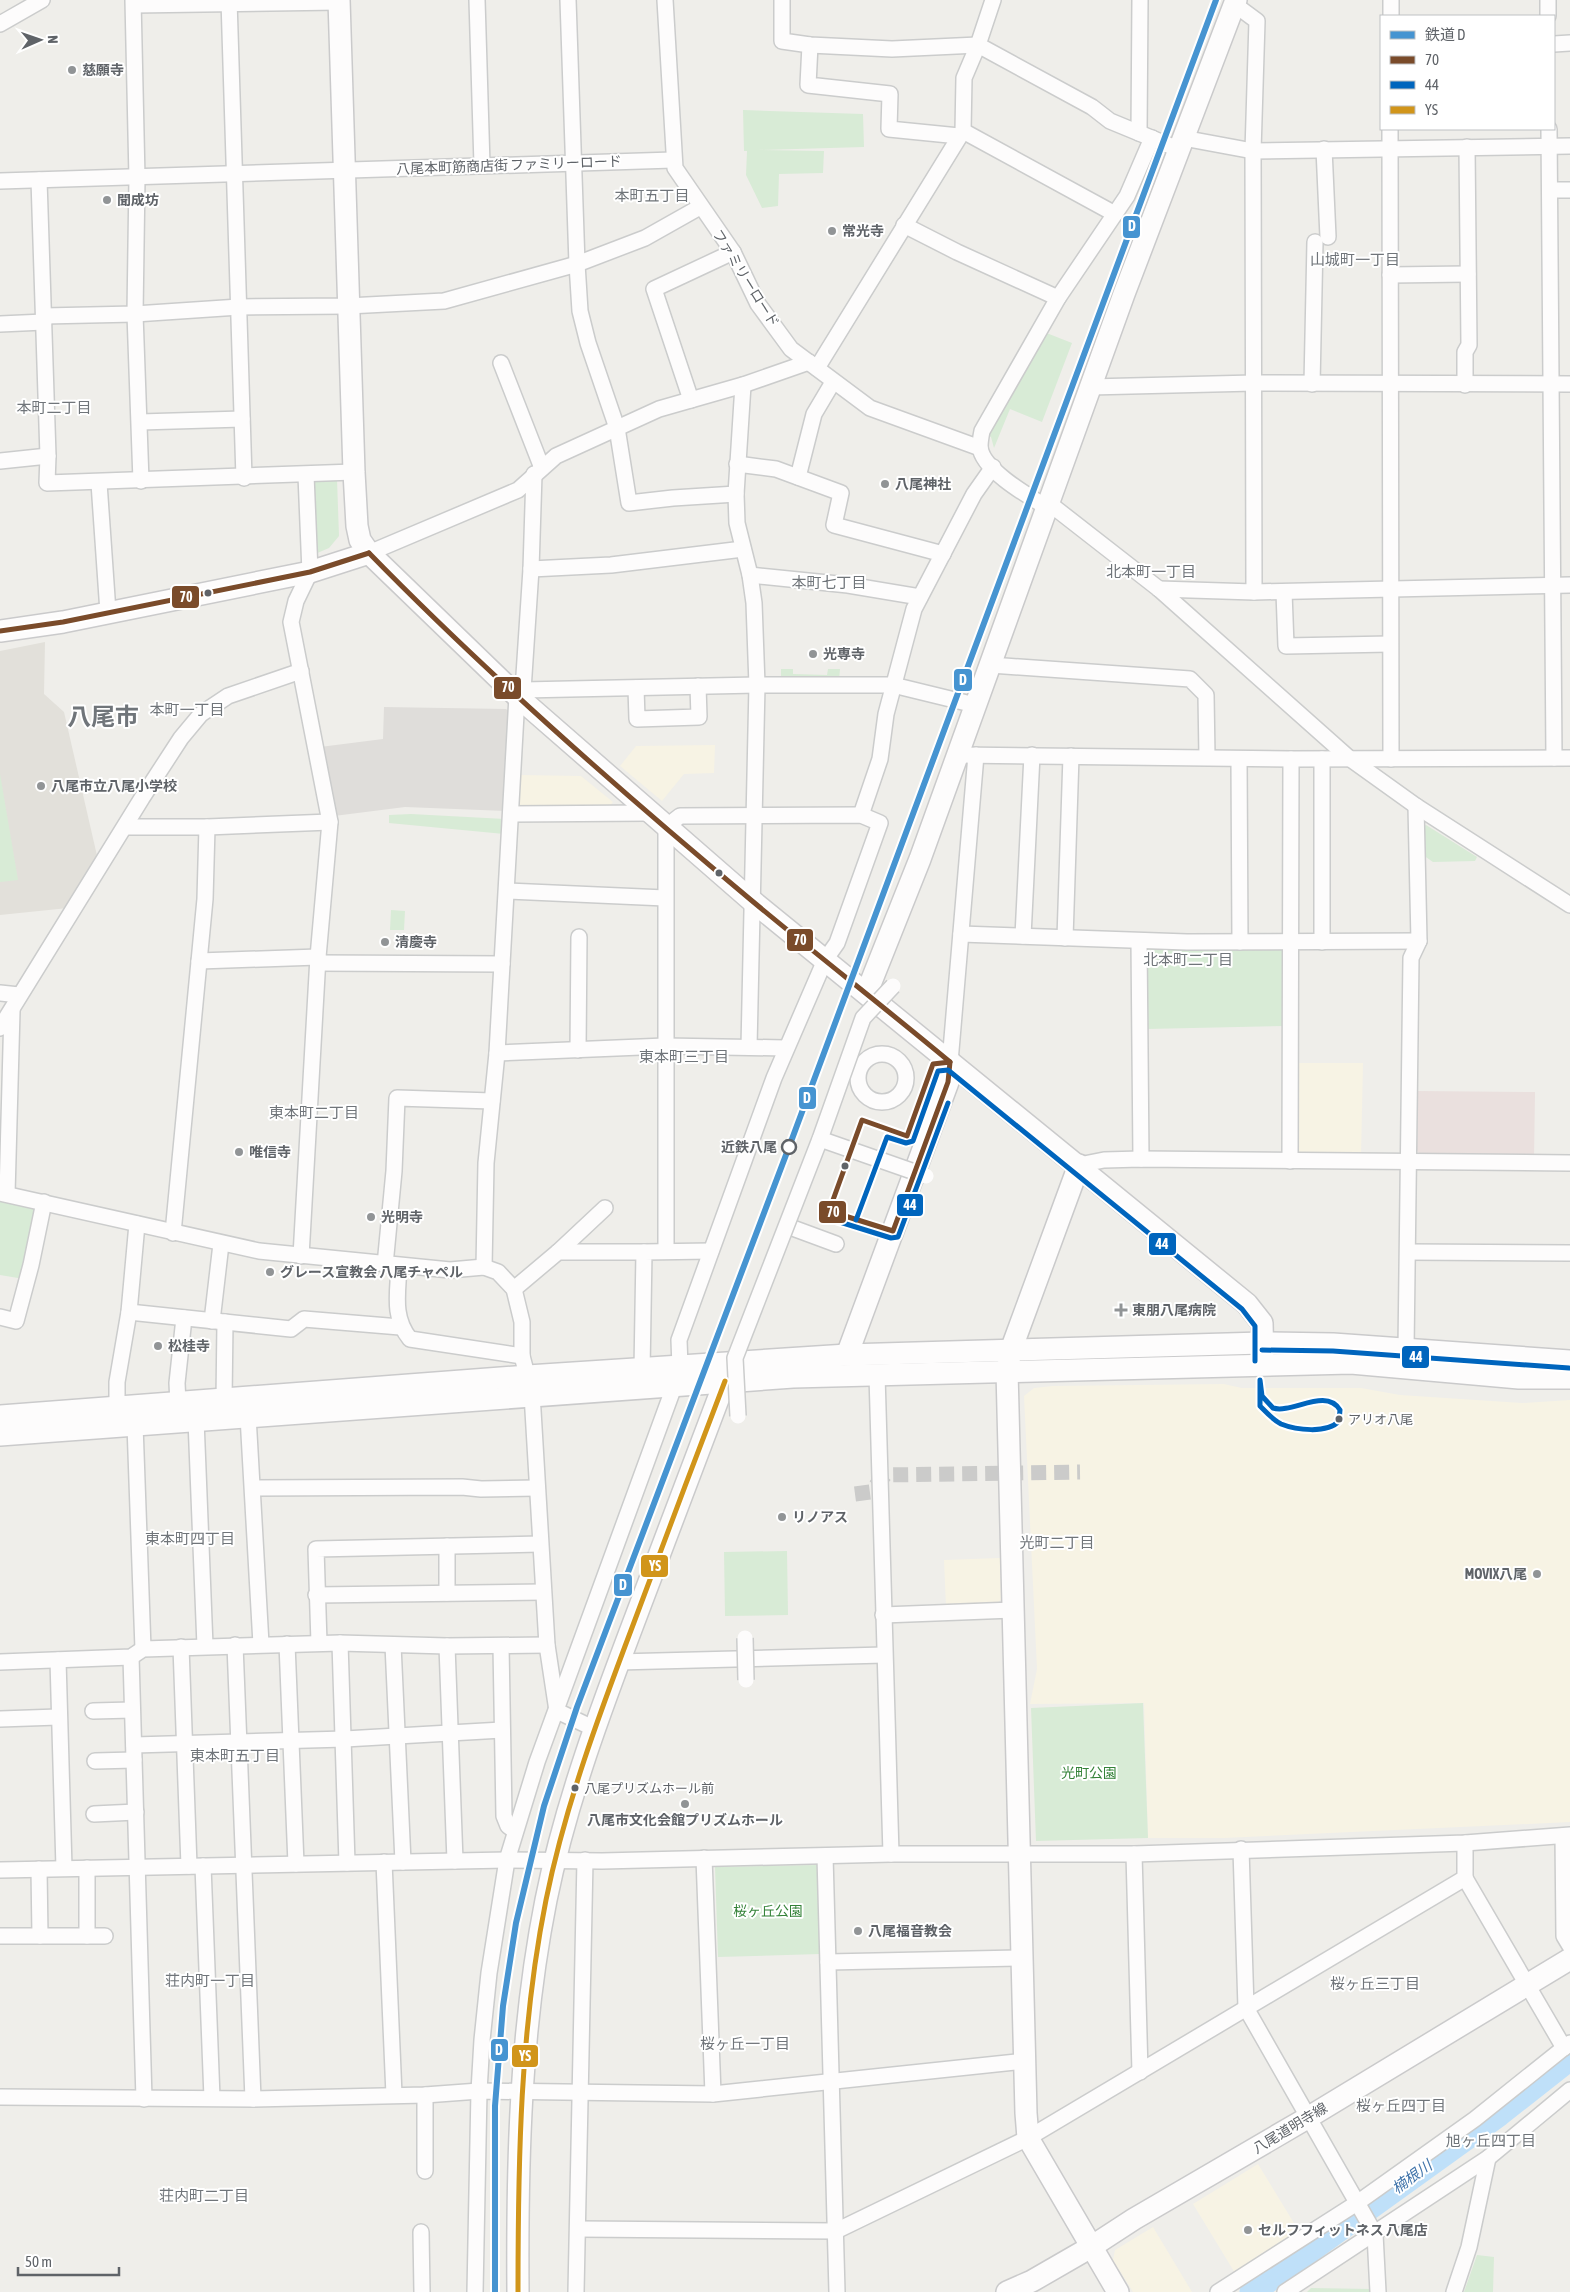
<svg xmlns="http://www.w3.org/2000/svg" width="1570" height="2292" viewBox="0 0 1570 2292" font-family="'Asap Condensed','Noto Sans JP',sans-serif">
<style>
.commercial{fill:#f7f3e4}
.industrial{fill:#dfddda}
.education{fill:#e2e0da}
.medical{fill:#eae0de}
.green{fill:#d8ebd6}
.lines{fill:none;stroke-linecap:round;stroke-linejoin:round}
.river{stroke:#bfe0f9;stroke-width:25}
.street-tunnel{stroke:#cbcbca;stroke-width:15;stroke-dasharray:15 8;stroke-linecap:butt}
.street-casing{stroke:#cbcccc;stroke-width:18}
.secondary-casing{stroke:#cacacb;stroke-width:24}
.street{stroke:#fdfcfc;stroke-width:15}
.secondary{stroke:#fdfcfc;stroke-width:21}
.street-bridge-casing{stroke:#cbcccc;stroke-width:18;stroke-linecap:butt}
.street-bridge{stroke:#fdfcfc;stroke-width:15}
.bus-1-casing{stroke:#fff;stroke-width:9}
.bus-2-casing{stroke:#fff;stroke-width:9}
.bus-3-casing{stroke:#fff;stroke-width:9}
.bus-1{stroke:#7a4b2a;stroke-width:5}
.bus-2{stroke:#0065bd;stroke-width:5}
.bus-3{stroke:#d1951a;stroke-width:5}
.rail-1-casing{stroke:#fff;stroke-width:10}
.rail-1{stroke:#4694d1;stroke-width:6}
.poi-dot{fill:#919496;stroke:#fff;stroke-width:2}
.bus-dot{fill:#5f6368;stroke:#fff;stroke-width:2}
.stop-dot{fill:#fff;stroke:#5f6368;stroke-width:2.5}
.labels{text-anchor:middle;stroke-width:4;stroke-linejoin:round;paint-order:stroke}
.bus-label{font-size:13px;fill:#5f6368;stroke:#fff;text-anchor:start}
.poi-label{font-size:14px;font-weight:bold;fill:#5f6368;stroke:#fff;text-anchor:start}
.street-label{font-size:14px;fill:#5f6368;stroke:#fff}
.stop-label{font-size:14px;font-weight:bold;fill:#5f6368;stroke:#fff;text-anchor:end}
.park-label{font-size:14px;fill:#348238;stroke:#fff}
.neighbourhood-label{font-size:15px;fill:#70757a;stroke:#fff}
.water-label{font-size:15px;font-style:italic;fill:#4174aa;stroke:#fff}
.town-label{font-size:24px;font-weight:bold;fill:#70757a;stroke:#fff}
.line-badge{stroke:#fff;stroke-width:2}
.badge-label{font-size:14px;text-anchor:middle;font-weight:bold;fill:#fff}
</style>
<rect width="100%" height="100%" fill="#efeeea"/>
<!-- commercial -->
<g class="commercial">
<path d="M715,745L714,773L684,774L662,801L620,766L636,746Z"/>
<path d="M519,775L581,776L613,802L606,810L523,811L517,806Z"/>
<path d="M1296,1063H1363L1361,1156H1304L1294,1149Z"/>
<path d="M1224,1384L1242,1388H1361L1400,1395L1522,1403L1570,1400V1822L1224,1838H1148L1144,1703L1030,1704L1037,1669L1024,1396L1034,1388L1053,1386Z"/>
<path d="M1000,1558L1001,1599L996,1606L946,1607L944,1560Z"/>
<path d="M1258,2164L1300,2233L1235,2273L1193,2204Z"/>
<path d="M1153,2227L1192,2292H1133L1113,2260L1115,2250Z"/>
</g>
<!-- industrial -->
<path class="industrial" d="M384,707L506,709L514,715L506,811L405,807L334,816L320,747L383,739Z"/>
<!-- education -->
<path class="education" d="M45,642L44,694L64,712L98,860L68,908L0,915V651Z"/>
<!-- medical -->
<path class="medical" d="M1418,1091L1535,1092L1534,1158L1424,1157L1417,1151Z"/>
<!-- green -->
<g class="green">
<path d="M743,110L863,114L864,147L758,150L824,151L823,173L779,174L778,206L762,208L746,175L747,151H744Z"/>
<path d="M1044,332L1072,343L1042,422L1010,409L994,448L991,437L987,435Z"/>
<path d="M337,479L339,536L329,548L315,554L312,486L317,480Z"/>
<path d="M781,669H793V674L827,675L828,669H840L839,680H781Z"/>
<path d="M0,774L18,880L0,882Z"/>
<path d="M411,814L505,819L504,834L389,823V815Z"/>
<path d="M1426,825L1477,857L1475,861L1433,862L1423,855L1420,829Z"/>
<path d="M391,910L405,911L404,930H390Z"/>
<path d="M1280,947L1283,950L1284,1026L1147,1029L1148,949L1190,950Z"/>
<path d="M0,1201L37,1207L24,1279L0,1275Z"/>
<path d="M787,1551L788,1615L725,1616L724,1552Z"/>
<path d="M1143,1703L1148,1838L1036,1841L1031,1708Z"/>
<path d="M818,1865L820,1954L718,1957L715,1867Z"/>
<path d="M1477,2255L1494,2257L1493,2292H1464Z"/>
<path d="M1311,2288L1373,2289V2292H1307Z"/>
</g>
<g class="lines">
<!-- river -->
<path class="river" d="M1252,2292L1499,2114L1570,2058"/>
<!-- street-tunnel -->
<path class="street-tunnel" d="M855,1494L870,1492L885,1475L1080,1472"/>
<!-- street casing -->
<g class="street-casing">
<g id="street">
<path d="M133,0L137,178L135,314L141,481"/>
<path d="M229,0L244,478"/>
<path d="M477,0L482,165"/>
<path d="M568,0L577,264L580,311L588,343L617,428L629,503L673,498L736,494"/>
<path d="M665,0L675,168L733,252L758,304L791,349L870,408L980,448"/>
<path d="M782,0V41L810,45L892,49L978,45L1092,107L1110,121L1178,149"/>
<path d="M1548,0V16"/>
<path d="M1234,4L1257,21L1253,151L1254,592"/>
<path d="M134,5L339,2"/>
<path d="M1391,16V0"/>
<path d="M0,24L42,0"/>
<path d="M1554,44L1570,43"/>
<path d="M810,45L808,85L890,94L889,129L959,136"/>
<path d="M1390,129L1391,759"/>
<path d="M1549,129L1554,758"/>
<path d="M963,131L1115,214"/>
<path d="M1139,133L1140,0"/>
<path d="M1183,138L1253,151L1570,146"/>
<path d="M1324,149L1328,237"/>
<path d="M39,180L48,456L47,483L354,472"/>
<path d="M0,181L673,160"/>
<path d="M1550,190H1570"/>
<path d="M904,225L957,252L1058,298"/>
<path d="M1390,275L1468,274"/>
<path d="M44,316L135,314L239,307L348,306L444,301L577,264L645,238L700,207"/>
<path d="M0,324L44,322"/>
<path d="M501,363L542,468"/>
<path d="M817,368L963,131L964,78L978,45L993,0"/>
<path d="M1312,384L1315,242"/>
<path d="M743,385L736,494L737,523L750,575L754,603L757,685L749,1047"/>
<path d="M1465,385V352L1469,345L1467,147"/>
<path d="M1090,387L1254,383L1570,384"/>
<path d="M691,400L654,289L733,252"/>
<path d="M140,422L242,419"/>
<path d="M0,461L48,456"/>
<path d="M737,464L776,469L841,493L834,525L943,554"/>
<path d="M798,477L814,414L833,382"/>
<path d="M99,483L108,612"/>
<path d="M1050,504L1159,589L1349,758L1416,806L1570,905"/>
<path d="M1048,508C1030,497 982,470 980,447C980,442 981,436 982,431L1058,298L1127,196L1152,138"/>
<path d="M369,553L518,490L556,456L659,409L743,385L809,362"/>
<path d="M531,569L611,565L743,549"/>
<path d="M750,575L848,585L920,597"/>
<path d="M1159,589L1254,592L1570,585"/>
<path d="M1284,592L1286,646L1390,644"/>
<path d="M991,665L1190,679L1206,695L1207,757"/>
<path d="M636,688L637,719L699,717L698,686"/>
<path d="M523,690L757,685H893L975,705"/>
<path d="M958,755L1291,759L1570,758"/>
<path d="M1239,759L1240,942"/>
<path d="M511,814L649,813"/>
<path d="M861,815L880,759L886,714L914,609L974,494L993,467"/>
<path d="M126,827H207L330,822"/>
<path d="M507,891L665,898"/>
<path d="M961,934L1187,942L1419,941"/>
<path d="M1023,936L1032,755"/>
<path d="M1065,938L1071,756"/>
<path d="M1139,941L1141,1159"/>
<path d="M1322,942V759"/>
<path d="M199,961L318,957"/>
<path d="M318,963L502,964"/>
<path d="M0,993L19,995"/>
<path d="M0,1028L142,798L181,738L201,714L228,696L301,671"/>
<path d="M578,1050L579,937"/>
<path d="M497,1053L665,1046L785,1048"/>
<circle cx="882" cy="1078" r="24"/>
<path d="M950,1062L976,755"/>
<path d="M1290,1161L1291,759"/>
<path d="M1079,1165L1104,1160L1141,1159L1570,1163"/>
<path d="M0,1193L259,1251L450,1270L484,1267L498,1272L514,1289L522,1322V1356L532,1394L547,1645L557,1711L595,1729"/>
<path d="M7,1194L12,1011"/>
<path d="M790,1227L836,1244"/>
<path d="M173,1233L205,899L207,827"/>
<path d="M666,1251V827L680,816L861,815L880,823L837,943L825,960L774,1078L679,1340L680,1367"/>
<path d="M558,1252L605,1208"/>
<path d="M1408,1252L1570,1253"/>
<path d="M301,1256L318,957L330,822L291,622L296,601L310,572L306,475"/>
<path d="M385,1265L394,1171L397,1098L492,1101"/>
<path d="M399,1266C398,1292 392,1317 410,1339L522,1356"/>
<path d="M484,1267L486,1163L497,1053L517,696L523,690L531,569L534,474"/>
<path d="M514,1289L558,1252H644"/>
<path d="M129,1312L291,1329L304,1319L400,1327"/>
<path d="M0,1317L16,1321L31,1265L44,1202"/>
<path d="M212,1321L221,1244"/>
<path d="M1406,1349L1411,958L1419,941L1416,806"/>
<path d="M642,1370L644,1252L711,1251"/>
<path d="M877,1375L891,1854"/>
<path d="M224,1400L225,1322"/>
<path d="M178,1403L177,1383L184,1318"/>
<path d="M117,1407V1382L129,1312L137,1224"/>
<path d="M248,1416L261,1644"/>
<path d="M196,1420L205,1646"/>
<path d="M135,1425L143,1649"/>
<path d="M254,1488L462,1487L481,1489L537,1488"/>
<path d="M447,1593V1546"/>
<path d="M316,1595L543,1592"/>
<path d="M883,1615L1013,1610"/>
<path d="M319,1643L316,1549L540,1544"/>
<path d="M340,1643L347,1863"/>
<path d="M287,1644L296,1864"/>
<path d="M235,1645L253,2099"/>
<path d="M393,1645L403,1862"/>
<path d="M447,1646L455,1861"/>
<path d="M501,1646L504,1816L508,1826L515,1831"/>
<path d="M181,1647L189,1866"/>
<path d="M131,1657L144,2099"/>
<path d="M58,1660L64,1868"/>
<path d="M0,1662L131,1657L143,1649L340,1643L447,1646L547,1645"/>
<path d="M618,1662L884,1655"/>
<path d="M93,1711L132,1710"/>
<path d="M0,1719L58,1717"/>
<path d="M134,1745L345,1739L502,1730"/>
<path d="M95,1761L134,1760"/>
<path d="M94,1814L136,1812"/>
<path d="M1563,1836L1564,1936L1570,1946"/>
<path d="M1241,1849L1246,2008L1375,2234L1378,2292"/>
<path d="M1134,1854L1140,2072"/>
<path d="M825,1856L837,2292"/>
<path d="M704,1858L713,2094"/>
<path d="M384,1862L394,2095"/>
<path d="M203,1866L212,2098"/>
<path d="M87,1868V1936"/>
<path d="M39,1869L40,1936"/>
<path d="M0,1870L507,1860L602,1861L891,1854H1134L1465,1843L1570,1835"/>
<path d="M1465,1878L1564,2048"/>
<path d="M0,1936H105"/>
<path d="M828,1962L1022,1958"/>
<path d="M425,2095V2171"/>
<path d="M0,2097L253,2099L425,2095L479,2091L713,2094L1025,2061"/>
<path d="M579,2229L836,2231L1028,2138L1465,1878V1843"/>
<path d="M421,2232L422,2292"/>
<path d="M475,2292L479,2091L482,2040L489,1973L507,1860L537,1762L675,1384"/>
<path d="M576,2292L585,1860"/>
<path d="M1218,2292L1357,2203L1475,2119L1570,2043"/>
<path d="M1285,2292L1488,2158L1570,2090"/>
<path d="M1454,2292L1469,2247L1488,2158"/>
</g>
</g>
<!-- secondary casing -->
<g class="secondary-casing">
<g id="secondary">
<path d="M339,0L354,472L357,526L360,540L369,553L517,696L751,900L1247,1304L1262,1323L1263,1364"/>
<path d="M0,631L63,622L310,572L369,553"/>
<path d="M867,992L920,859L1124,294L1236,0"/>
<path d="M1079,1165L1011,1350L1007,1371L1026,2113L1028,2138L1118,2292"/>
<path d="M847,1355L948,1082L950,1062"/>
<path d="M0,1416L528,1376L847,1355L1262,1343L1333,1344L1570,1361"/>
<path d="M0,1435L793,1377L1351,1363L1519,1378H1570"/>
<path d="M518,2292C517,2161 520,2030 546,1900C566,1801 602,1706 638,1611C667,1535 696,1458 725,1381L735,1372"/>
<path d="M1007,2292L1032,2281L1091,2247L1134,2219L1309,2117L1570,1959"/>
</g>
</g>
<!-- street -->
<use href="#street" class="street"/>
<!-- secondary -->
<use href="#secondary" class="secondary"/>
<!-- street-bridge casing -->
<g class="street-bridge-casing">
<g id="street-bridge">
<path d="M820,1139L926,1176"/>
<path d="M738,1416L735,1358L820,1139L863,1018L893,986"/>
<path d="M745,1638L746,1680"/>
</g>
</g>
<!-- street-bridge -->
<use href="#street-bridge" class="street-bridge"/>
<!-- bus-1 casing -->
<g class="bus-1-casing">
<g id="bus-1">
<path d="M369,553C489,676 619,790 751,900C817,955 884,1007 950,1062"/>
<path d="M0,631L63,622L310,572L369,553"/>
<path d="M950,1062L948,1082L893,1231L829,1211L862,1120L907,1136L933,1064Z"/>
</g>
</g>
<!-- bus-2 casing -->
<g class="bus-2-casing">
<g id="bus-2">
<path d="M827,1218L891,1238L898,1237L948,1103"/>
<path d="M856,1220L887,1137L906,1143L913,1141L938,1071L948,1070L1242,1309L1255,1326V1361"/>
<path d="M1262,1350L1333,1351L1569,1368"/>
<path d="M1260,1380L1262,1396L1273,1408C1292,1414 1326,1387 1340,1410L1339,1421C1327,1434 1296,1430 1281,1424C1273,1420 1266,1412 1260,1406Z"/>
</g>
</g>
<!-- bus-3 casing -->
<g class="bus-3-casing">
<path id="bus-3" d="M518,2292C518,2161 520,2029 546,1900C565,1806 599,1715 633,1625C663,1544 694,1462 725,1381"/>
</g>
<!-- bus-1 -->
<use href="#bus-1" class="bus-1"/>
<!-- bus-2 -->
<use href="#bus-2" class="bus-2"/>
<!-- bus-3 -->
<use href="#bus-3" class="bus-3"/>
<!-- rail-1 casing -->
<g class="rail-1-casing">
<path id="rail-1" d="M495,2292V2106L503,2006L516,1923L544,1806L577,1707L789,1147L1216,0"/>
</g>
<!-- rail-1 -->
<use href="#rail-1" class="rail-1"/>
</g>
<!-- markers -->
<g class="poi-dot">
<circle cx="72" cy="70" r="5"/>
<circle cx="107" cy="200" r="5"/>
<circle cx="832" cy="231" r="5"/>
<circle cx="885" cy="484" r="5"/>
<circle cx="813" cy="654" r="5"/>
<circle cx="41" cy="786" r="5"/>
<circle cx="385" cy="942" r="5"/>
<circle cx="239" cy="1152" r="5"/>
<circle cx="371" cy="1217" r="5"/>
<circle cx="270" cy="1272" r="5"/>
<path d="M1118.5 1302.5h5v5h5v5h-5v5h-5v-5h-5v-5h5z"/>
<circle cx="158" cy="1346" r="5"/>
<circle cx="782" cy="1517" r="5"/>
<circle cx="1537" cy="1574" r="5"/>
<circle cx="685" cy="1804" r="5"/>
<circle cx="858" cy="1931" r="5"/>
<circle cx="1248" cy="2230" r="5"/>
</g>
<g class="bus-dot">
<circle cx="208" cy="593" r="4.5"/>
<circle cx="719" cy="873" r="4.5"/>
<circle cx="845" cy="1166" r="4.5"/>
<circle cx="1339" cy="1419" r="4.5"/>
<circle cx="575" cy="1788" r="4.5"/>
</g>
<circle class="stop-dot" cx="789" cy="1147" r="7"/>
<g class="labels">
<!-- bus labels -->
<g class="bus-label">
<text x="1348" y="1424">アリオ八尾</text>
<text x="584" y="1793">八尾プリズムホール前</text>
</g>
<!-- poi labels -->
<g class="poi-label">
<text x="82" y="75">慈願寺</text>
<text x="117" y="205">聞成坊</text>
<text x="842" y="236">常光寺</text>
<text x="895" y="489">八尾神社</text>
<text x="823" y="659">光専寺</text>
<text x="51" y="791">八尾市立八尾小学校</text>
<text x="395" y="947">清慶寺</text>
<text x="249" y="1157">唯信寺</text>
<text x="381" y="1222">光明寺</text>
<text x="280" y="1277">グレース宣教会 八尾チャペル</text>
<text x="1132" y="1315">東朋八尾病院</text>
<text x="168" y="1351">松桂寺</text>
<text x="792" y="1522">リノアス</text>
<text x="1527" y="1579" text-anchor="end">MOVIX八尾</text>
<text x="685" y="1825" text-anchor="middle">八尾市文化会館プリズムホール</text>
<text x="868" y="1936">八尾福音教会</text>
<text x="1258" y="2235">セルフフィットネス 八尾店</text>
</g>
<!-- street labels -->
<g class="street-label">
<text transform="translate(509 165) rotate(-2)" y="5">八尾本町筋商店街 ファミリーロード</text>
<text transform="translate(746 278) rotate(58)" y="5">ファミリーロード</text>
<text transform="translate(1290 2128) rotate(-31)" y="5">八尾道明寺線</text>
</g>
<!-- stop labels -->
<g class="stop-label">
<text x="777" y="1152">近鉄八尾</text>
</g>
<!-- park labels -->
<g class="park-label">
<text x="1089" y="1778">光町公園</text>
<text x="768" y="1916">桜ヶ丘公園</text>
</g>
<!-- neighbourhood labels -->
<g class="neighbourhood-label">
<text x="652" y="201">本町五丁目</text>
<text x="1355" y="265">山城町一丁目</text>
<text x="54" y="413">本町二丁目</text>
<text x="1151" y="577">北本町一丁目</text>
<text x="829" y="588">本町七丁目</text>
<text x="187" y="715">本町一丁目</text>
<text x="1188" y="965">北本町二丁目</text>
<text x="684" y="1062">東本町三丁目</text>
<text x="314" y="1118">東本町二丁目</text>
<text x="190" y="1544">東本町四丁目</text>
<text x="1057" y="1548">光町二丁目</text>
<text x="235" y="1761">東本町五丁目</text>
<text x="210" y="1986">荘内町一丁目</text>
<text x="1375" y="1989">桜ヶ丘三丁目</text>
<text x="745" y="2049">桜ヶ丘一丁目</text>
<text x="1401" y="2111">桜ヶ丘四丁目</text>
<text x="1491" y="2146">旭ヶ丘四丁目</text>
<text x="204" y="2201">荘内町二丁目</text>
</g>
<!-- water labels -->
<g class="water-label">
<text transform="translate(1412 2177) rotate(-36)" y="5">楠根川</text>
</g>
<!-- town labels -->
<g class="town-label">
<text x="103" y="725">八尾市</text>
</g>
</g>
<g class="line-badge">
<rect x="1122" y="215" width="19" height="24" rx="5" fill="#4694d1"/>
<rect x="171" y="585" width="29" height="24" rx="5" fill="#7a4b2a"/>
<rect x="953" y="668" width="20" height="24" rx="5" fill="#4694d1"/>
<rect x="493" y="676" width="29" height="24" rx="5" fill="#7a4b2a"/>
<rect x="786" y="928" width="28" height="24" rx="5" fill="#7a4b2a"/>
<rect x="798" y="1086" width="19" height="24" rx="5" fill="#4694d1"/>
<rect x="896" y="1193" width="28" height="24" rx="5" fill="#0065bd"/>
<rect x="818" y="1200" width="29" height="24" rx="5" fill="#7a4b2a"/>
<rect x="1148" y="1232" width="29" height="24" rx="5" fill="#0065bd"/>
<rect x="1401" y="1345" width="29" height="24" rx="5" fill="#0065bd"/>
<rect x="640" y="1554" width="29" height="24" rx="5" fill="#d1951a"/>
<rect x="613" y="1573" width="20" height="24" rx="5" fill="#4694d1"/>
<rect x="490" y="2038" width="19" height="24" rx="5" fill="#4694d1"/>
<rect x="511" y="2044" width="28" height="24" rx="5" fill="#d1951a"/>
</g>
<g class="badge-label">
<text x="1132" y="231">D</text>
<text x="186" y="602">70</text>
<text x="963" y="685">D</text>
<text x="508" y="692">70</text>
<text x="800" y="945">70</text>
<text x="807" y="1103">D</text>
<text x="910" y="1210">44</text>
<text x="833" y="1217">70</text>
<text x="1162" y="1249">44</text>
<text x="1416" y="1362">44</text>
<text x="655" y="1571">YS</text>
<text x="623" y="1590">D</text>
<text x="499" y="2055">D</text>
<text x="525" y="2061">YS</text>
</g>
<!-- legend -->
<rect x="1380" y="15" width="175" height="115" fill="#ffffff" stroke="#bfc1c3"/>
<rect x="1390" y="31" width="25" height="8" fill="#4694d1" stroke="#bfc1c3"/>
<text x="1425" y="40" font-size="15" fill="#5f6368">鉄道 D</text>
<rect x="1390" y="56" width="25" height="8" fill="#7a4b2a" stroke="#bfc1c3"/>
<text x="1425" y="65" font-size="15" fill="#5f6368">70</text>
<rect x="1390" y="81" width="25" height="8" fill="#0065bd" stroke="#bfc1c3"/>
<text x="1425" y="90" font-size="15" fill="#5f6368">44</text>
<rect x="1390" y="106" width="25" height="8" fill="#d1951a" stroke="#bfc1c3"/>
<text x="1425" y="115" font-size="15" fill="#5f6368">YS</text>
<!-- north arrow -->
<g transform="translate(40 40) rotate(88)" stroke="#ffffff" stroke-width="4" paint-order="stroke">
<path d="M0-4L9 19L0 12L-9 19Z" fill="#5f6368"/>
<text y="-8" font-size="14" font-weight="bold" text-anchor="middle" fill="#5f6368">N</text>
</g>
<!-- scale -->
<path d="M18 2267v8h101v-8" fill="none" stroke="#5f6368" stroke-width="2.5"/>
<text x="25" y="2267" font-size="15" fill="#5f6368" stroke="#ffffff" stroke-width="4" paint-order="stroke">50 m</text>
</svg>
